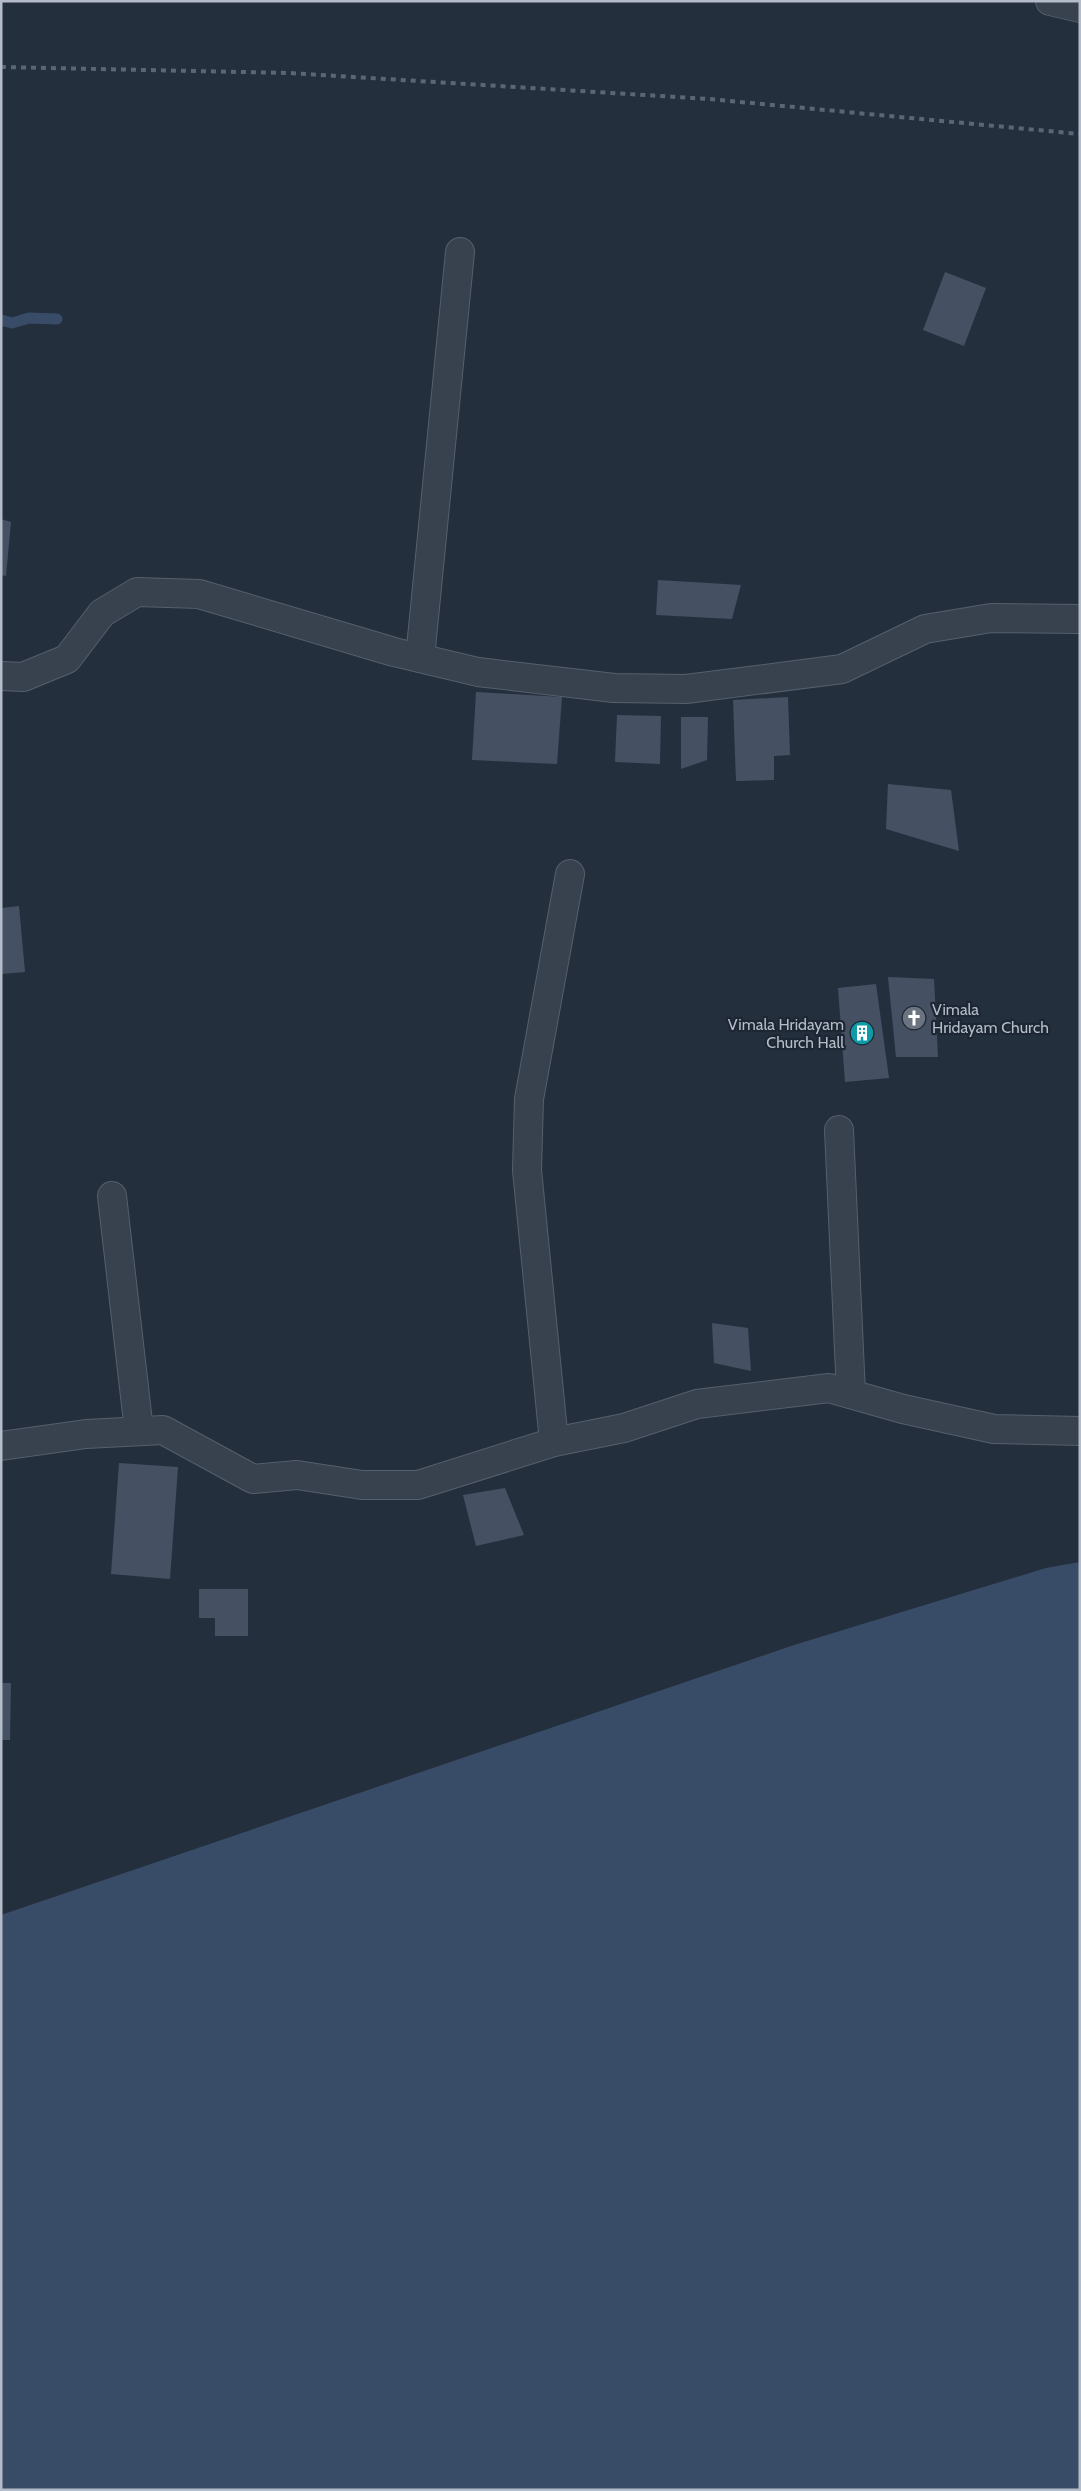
<svg xmlns="http://www.w3.org/2000/svg" width="1081" height="2491" viewBox="0 0 1081 2491" font-family="Cabin,sans-serif">
<style>
.water{fill:#394c67}
.lines{fill:none;stroke-linecap:round;stroke-linejoin:round}
.stream{stroke:#394c67;stroke-width:11}
.building{fill:#455162}
.street-casing{stroke:#565f6c;stroke-width:30}
.street{stroke:#38414e;stroke-width:28}
.rail{stroke:#5a6575;stroke-width:4;stroke-dasharray:5 5;stroke-linecap:butt}
.labels{text-anchor:middle;stroke-width:4.5;stroke-linejoin:round;paint-order:stroke}
.poi-label{font-size:16px;fill:#b4bcc9;stroke:#1d2633;text-anchor:start}
</style>
<rect width="100%" height="100%" fill="#242f3e"/>
<!-- water -->
<path class="water" d="M1080,1562V2490H1V1915L794,1645L1046,1568Z"/>
<g class="lines">
<!-- stream -->
<path class="stream" d="M1,320L12,323L29,318L57,319"/>
</g>
<!-- building -->
<g class="building">
<path d="M945,272L986,288L964,346L923,330Z"/>
<path d="M1,519L11,522L6,576L1,575Z"/>
<path d="M658,580L741,585L732,619L656,615Z"/>
<path d="M476,692L562,697L557,764L472,760Z"/>
<path d="M788,697L790,755L774,756V780L736,781L733,700Z"/>
<path d="M617,715L661,716L660,764L615,762Z"/>
<path d="M681,717H708L707,760L681,769Z"/>
<path d="M888,784L951,790L959,851L886,829Z"/>
<path d="M19,906L25,972L1,974V908Z"/>
<path d="M888,977L934,979L938,1057H896Z"/>
<path d="M876,984L889,1078L845,1082L838,988Z"/>
<path d="M712,1323L748,1328L751,1371L714,1363Z"/>
<path d="M119,1463L178,1467L170,1579L111,1574Z"/>
<path d="M505,1488L524,1535L476,1546L463,1495Z"/>
<path d="M199,1589H248V1636H215V1618H199Z"/>
<path d="M1,1683H11L10,1740H1Z"/>
</g>
<g class="lines">
<!-- street casing -->
<g class="street-casing">
<g id="street">
<path d="M1050,1L1080,8"/>
<path d="M420,658L460,252"/>
<path d="M1,676L23,677L67,659L102,613L137,592L199,594L394,652L478,672L614,688L686,689L842,669L925,629L991,618L1080,619"/>
<path d="M839,1130L851,1394"/>
<path d="M112,1196L139,1431"/>
<path d="M554,1442L527,1170L529,1099L570,874"/>
<path d="M1,1446L86,1434L163,1430L253,1479L297,1475L362,1485H418L554,1442L624,1428L697,1404L829,1388L903,1409L994,1429L1080,1431"/>
</g>
</g>
<!-- street -->
<use href="#street" class="street"/>
<!-- rail -->
<path class="rail" d="M1,67L289,73L709,99L1080,134"/>
</g>
<!-- icons -->
<defs>
<g id="church-disc" transform="scale(1.25)"><circle r="9.5" fill="#6b7280" stroke="#1d2633"/><path d="M-1.2-6h2.4v3.5h3.3v2.4h-3.3V6h-2.4V-.1h-3.3v-2.4h3.3Z" fill="#fff"/></g>
<g id="building-disc" transform="scale(1.25)"><circle r="9.5" fill="#0f9aa8" stroke="#1d2633"/><path d="M-4-6H4V6H1V3H-1V6H-4ZM-2.5-4.3h1.7v1.8h-1.7ZM.8-4.3h1.7v1.8H.8ZM-2.5-1h1.7V.8h-1.7ZM.8-1h1.7V.8H.8Z" fill="#fff"/></g>
</defs>
<g fill-rule="evenodd">
<use href="#church-disc" x="914" y="1018"/>
<use href="#building-disc" x="862" y="1033"/>
</g>
<g class="labels">
<!-- poi labels -->
<g class="poi-label">
<text x="932" y="1015">Vimala<tspan x="932" dy="18">Hridayam Church</tspan></text>
<text x="844" y="1030" text-anchor="end">Vimala Hridayam<tspan x="844" dy="18">Church Hall</tspan></text>
</g>
</g>
<!-- border -->
<rect width="1081" height="2491" fill="none" stroke="#b4bcc9" stroke-width="5"/>
</svg>
